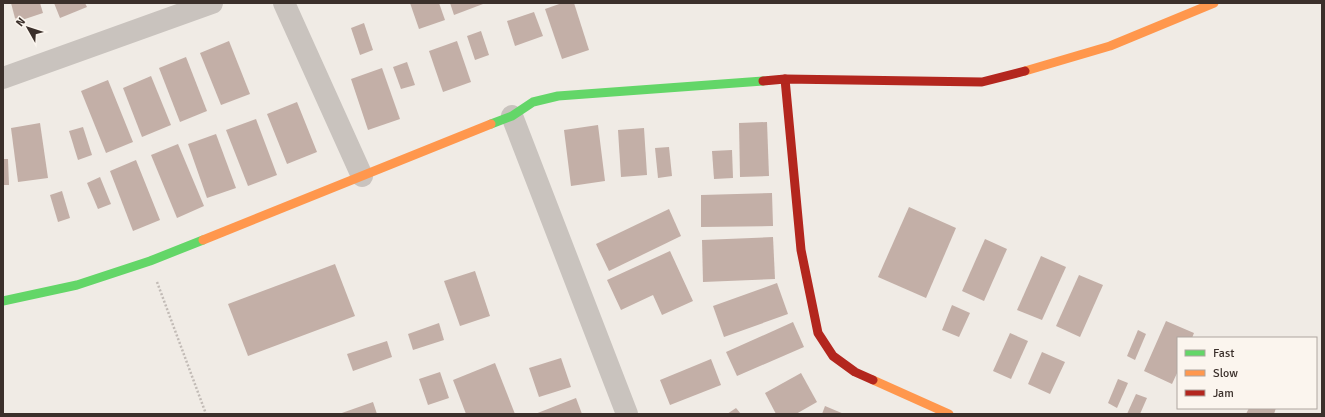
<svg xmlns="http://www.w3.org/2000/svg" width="1325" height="417" viewBox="0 0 1325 417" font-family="Signika,sans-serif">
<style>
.building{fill:#c3afa7}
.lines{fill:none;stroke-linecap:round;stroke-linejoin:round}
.path{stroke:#c2bbb6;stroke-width:2.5;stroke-dasharray:2 2;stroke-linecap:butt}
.street{stroke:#c9c3be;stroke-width:22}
.fast{stroke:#63d668;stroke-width:9}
.slow{stroke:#ff974d;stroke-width:9}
.jam{stroke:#b3261e;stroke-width:9}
</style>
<rect width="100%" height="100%" fill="#f0ebe5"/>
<!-- building -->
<g class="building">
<path d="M11,3H40L43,13L16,22Z"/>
<path d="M54,3H85L87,7L60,18Z"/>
<path d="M410,3H439L445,20L419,29Z"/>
<path d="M450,3H483V4L454,15Z"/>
<path d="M562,3H574L589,50L562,59L545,9Z"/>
<path d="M534,12L543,36L515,46L507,21Z"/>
<path d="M364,23L373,50L360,55L351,28Z"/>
<path d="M481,31L489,55L475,60L467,36Z"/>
<path d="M229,41L250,94L221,105L200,53Z"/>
<path d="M457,41L471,82L443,92L429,51Z"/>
<path d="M186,57L207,111L180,122L159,68Z"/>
<path d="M407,62L415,85L401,89L393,67Z"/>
<path d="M382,68L400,119L368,130L351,79Z"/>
<path d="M151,76L171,125L142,137L123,88Z"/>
<path d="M108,80L133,142L106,153L81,91Z"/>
<path d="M297,102L317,152L287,164L267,114Z"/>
<path d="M256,119L277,175L248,186L226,130Z"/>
<path d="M767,122L769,176L740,177L739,123Z"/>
<path d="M40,123L48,178L18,182L11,128Z"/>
<path d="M598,125L605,181L571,186L564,130Z"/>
<path d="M83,127L92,155L78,160L69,131Z"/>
<path d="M644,128L647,175L621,177L618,130Z"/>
<path d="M216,134L236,188L207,198L188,144Z"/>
<path d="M178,144L204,206L177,218L151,155Z"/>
<path d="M669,147L672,176L658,178L655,148Z"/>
<path d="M732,150L733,178L714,179L712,151Z"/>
<path d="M3,159H8L9,185H3Z"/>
<path d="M136,160L160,220L133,231L110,171Z"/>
<path d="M100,177L111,204L98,209L87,183Z"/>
<path d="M62,191L70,218L58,222L50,195Z"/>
<path d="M772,193L773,226L701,227V195Z"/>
<path d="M909,207L956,228L926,298L878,277Z"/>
<path d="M669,209L681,236L609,271L596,244Z"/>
<path d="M773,237L775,279L703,282L702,240Z"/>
<path d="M985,239L1007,249L984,301L962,291Z"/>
<path d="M670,251L693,301L662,315L653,295L621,310L607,280Z"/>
<path d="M1041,256L1066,267L1042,320L1017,310Z"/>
<path d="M335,264L355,316L248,356L228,304Z"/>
<path d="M475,271L490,316L460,326L444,281Z"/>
<path d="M1079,275L1103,285L1080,337L1056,326Z"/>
<path d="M777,283L788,314L724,337L713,306Z"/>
<path d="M952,305L970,313L959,337L942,330Z"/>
<path d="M1166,321L1194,333L1192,338H1178V371L1172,384L1144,371Z"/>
<path d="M793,322L804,347L737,376L726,352Z"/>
<path d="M439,323L444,340L413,350L408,334Z"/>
<path d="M1138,330L1146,334L1135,360L1127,356Z"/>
<path d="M1010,333L1028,341L1011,379L993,371Z"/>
<path d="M387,341L392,357L353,371L347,354Z"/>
<path d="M1042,352L1065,362L1050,394L1028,384Z"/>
<path d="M561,358L571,387L539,397L529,368Z"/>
<path d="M711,359L721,385L670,405L660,380Z"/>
<path d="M495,363L515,414H466L453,380Z"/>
<path d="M440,372L449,398L428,405L419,379Z"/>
<path d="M801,373L817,402L796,414H776L765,393Z"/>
<path d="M1118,379L1128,383L1117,408L1108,403Z"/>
<path d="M1136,394L1147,398L1140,414H1127Z"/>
<path d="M576,398L582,414H535Z"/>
<path d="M373,402L377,414H339Z"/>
<path d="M825,406L844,414H822Z"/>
<path d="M736,408L741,414H727Z"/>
<path d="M1249,408H1276L1274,414H1246Z"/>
</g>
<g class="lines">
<!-- path -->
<path class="path" d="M157,282L206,414"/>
<!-- street -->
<g class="street">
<path d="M284,3L362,176"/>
<path d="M3,78L212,3"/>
<path d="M512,116L627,414"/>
</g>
<!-- fast -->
<g class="fast">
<path d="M491,124L512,116L533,102L558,96L763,81"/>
<path d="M3,301L77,285L150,261L203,240"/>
</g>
<!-- slow -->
<g class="slow">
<path d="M1025,71L1110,46L1214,3"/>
<path d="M203,240L491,124"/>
<path d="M873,380L949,414"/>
</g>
<!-- jam -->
<g class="jam">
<path d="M785,79L801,250L818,333L833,356L855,372L873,380"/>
<path d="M763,81L785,79L982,82L1025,71"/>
</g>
</g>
<!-- border -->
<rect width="1325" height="417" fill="none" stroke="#3b302b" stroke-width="8"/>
<!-- legend -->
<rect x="1177" y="337" width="140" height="72" fill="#fbf5ee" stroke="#aea6a0"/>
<rect x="1185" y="350" width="20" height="6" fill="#63d668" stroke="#aea6a0"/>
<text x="1213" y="357" font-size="12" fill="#3b302b">Fast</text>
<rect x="1185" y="370" width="20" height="6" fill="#ff974d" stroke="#aea6a0"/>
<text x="1213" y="377" font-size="12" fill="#3b302b">Slow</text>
<rect x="1185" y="390" width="20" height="6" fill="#b3261e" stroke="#aea6a0"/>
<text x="1213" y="397" font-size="12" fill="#3b302b">Jam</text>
<!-- north arrow -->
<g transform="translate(28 28) rotate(309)" stroke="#fbf5ee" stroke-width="3" paint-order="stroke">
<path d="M0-3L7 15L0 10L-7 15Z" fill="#3b302b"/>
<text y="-6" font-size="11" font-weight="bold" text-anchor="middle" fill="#3b302b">N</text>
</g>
</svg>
